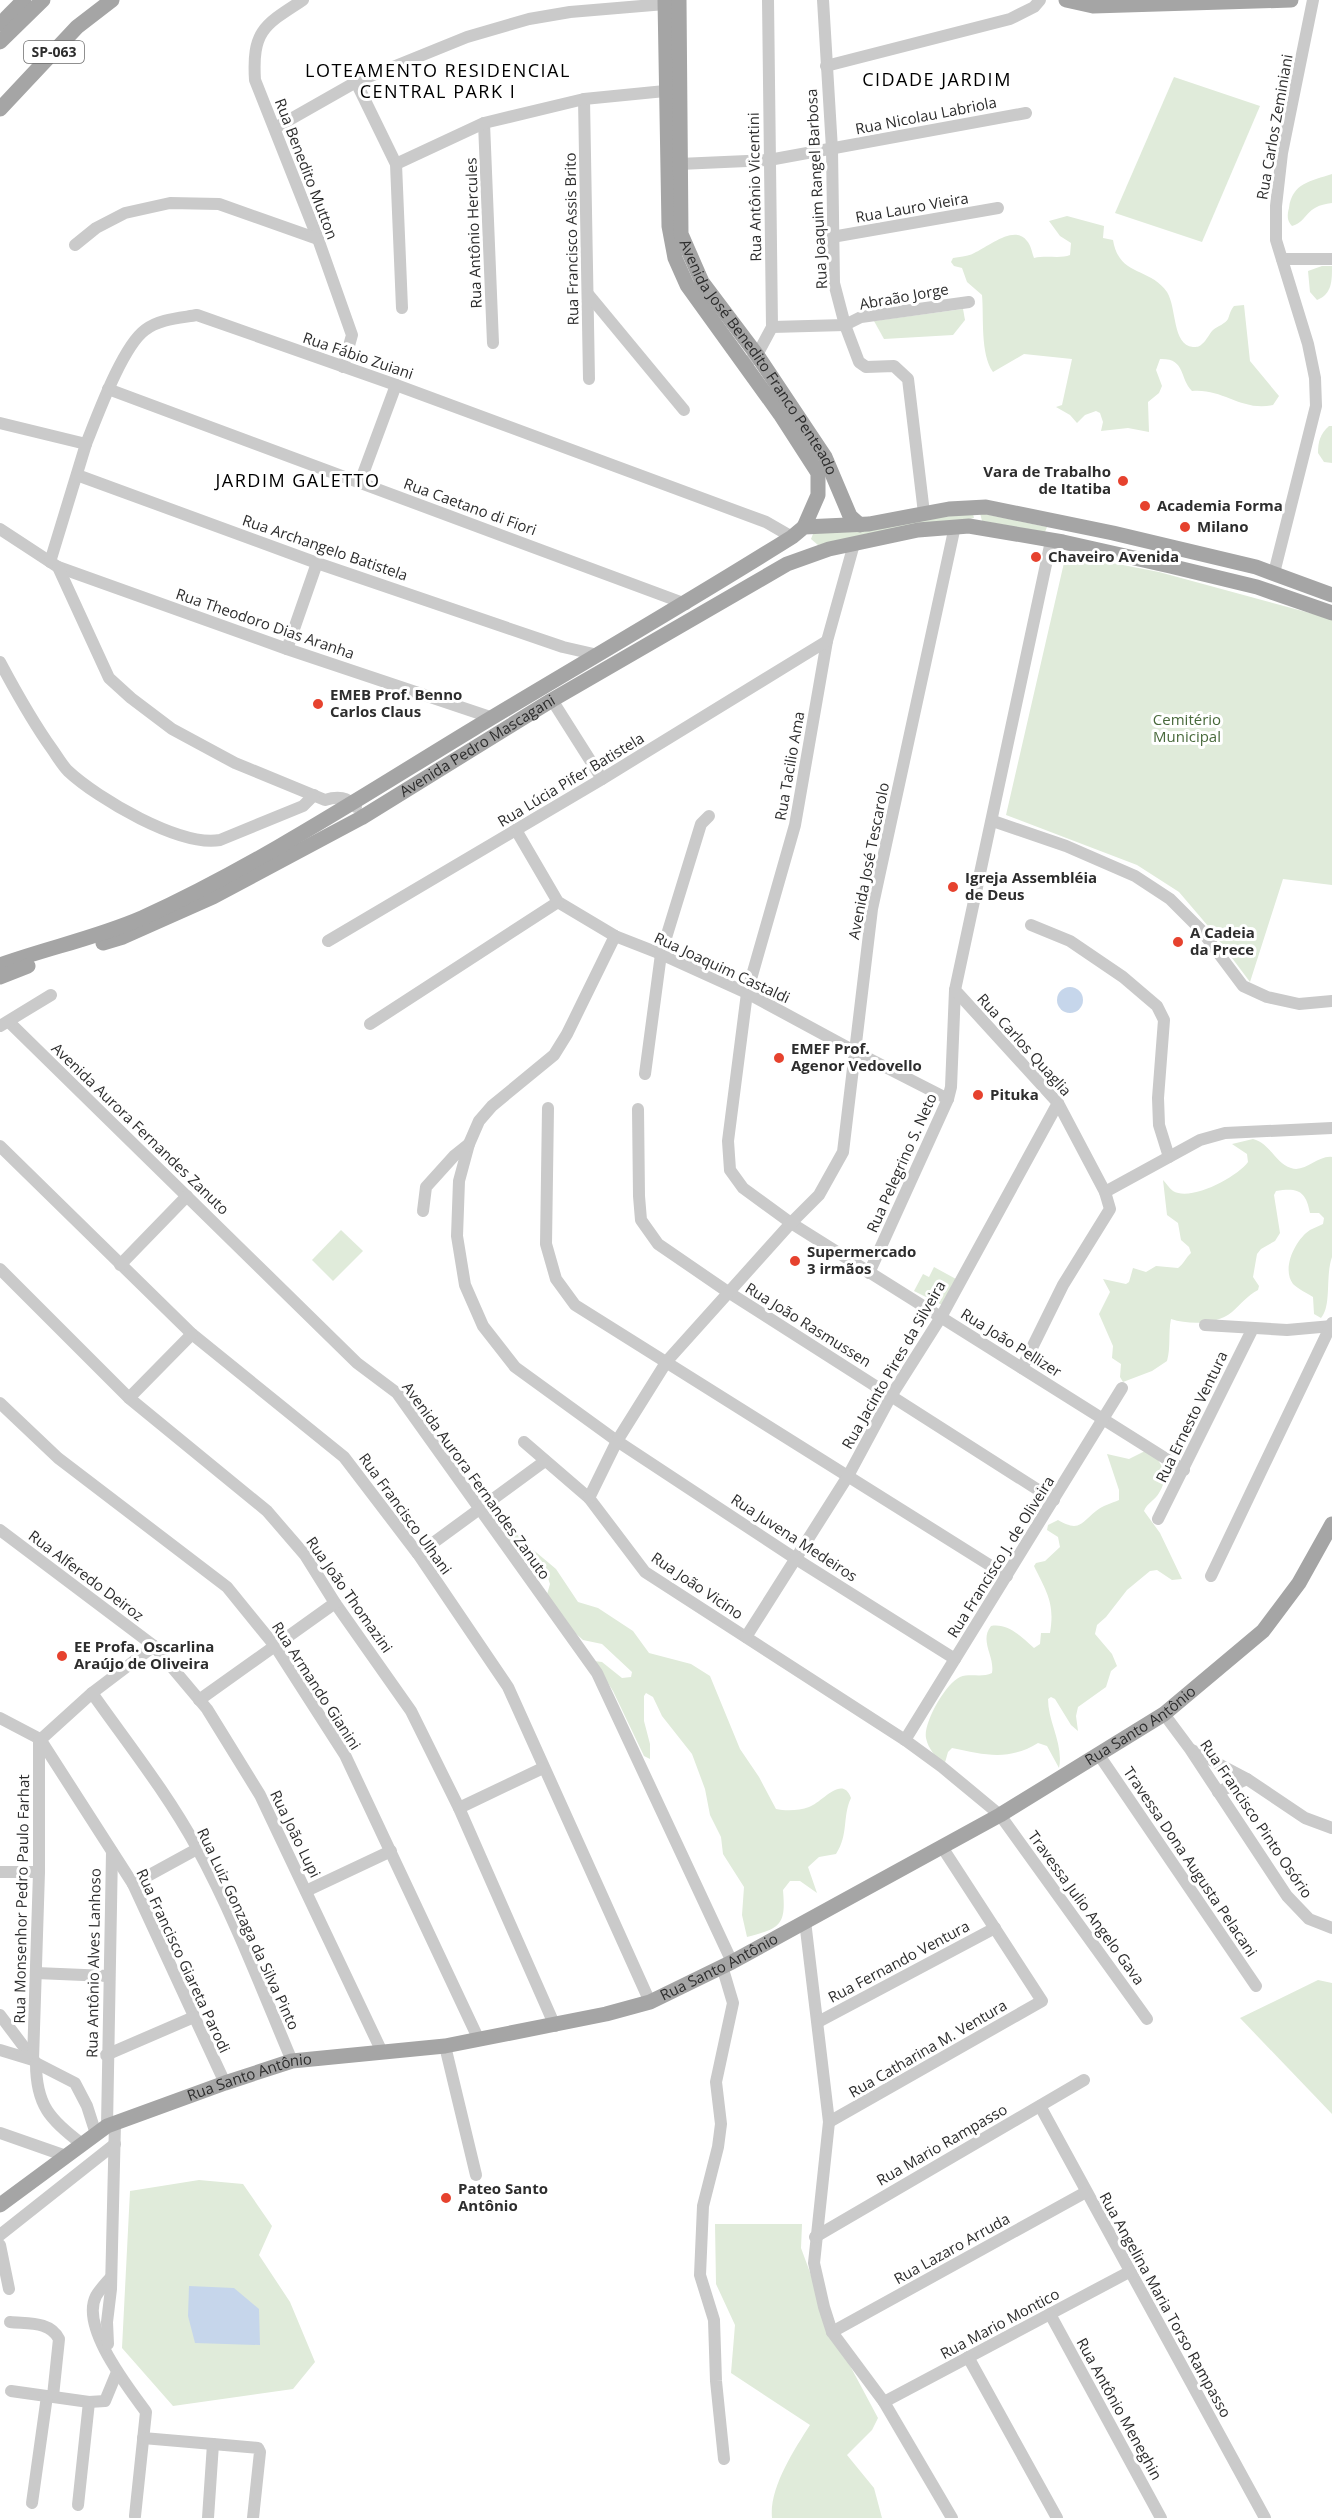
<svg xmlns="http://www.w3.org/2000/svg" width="1332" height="2518" viewBox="0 0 1332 2518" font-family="'Open Sans',sans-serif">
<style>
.green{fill:#e0ebda}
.water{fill:#c6d6eb}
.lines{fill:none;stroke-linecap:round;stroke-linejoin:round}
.minor{stroke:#cacaca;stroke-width:12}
.major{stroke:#a5a5a5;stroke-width:15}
.poi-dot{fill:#e6422e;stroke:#fff;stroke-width:2}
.labels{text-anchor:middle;stroke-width:6;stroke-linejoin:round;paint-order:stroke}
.shield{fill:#fff;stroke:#6c6c6c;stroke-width:1.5}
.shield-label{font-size:14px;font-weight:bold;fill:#2d2d2d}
.street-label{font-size:15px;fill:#2d2d2d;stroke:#fff}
.poi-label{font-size:15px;font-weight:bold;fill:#2d2d2d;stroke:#fff;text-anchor:start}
.park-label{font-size:15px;fill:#48693b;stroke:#fff}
.quarter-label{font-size:18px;letter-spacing:1.5px;fill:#000;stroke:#fff}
</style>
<rect width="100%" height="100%" fill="#fff"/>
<!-- green -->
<g class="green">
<path d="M1174,77L1260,106L1202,242L1115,213Z"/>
<path d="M1332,174V203C1304,206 1309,221 1292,226C1287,221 1287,215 1289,208C1292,183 1311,181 1332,174Z"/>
<path d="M1067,216L1104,226L1103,238L1113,240C1119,277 1150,267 1167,292C1177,308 1172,345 1193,347C1197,347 1199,347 1202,344C1207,340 1209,334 1213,330C1218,326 1225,324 1228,319C1230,314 1230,311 1234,306L1244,305L1250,361L1279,396L1273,405C1242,412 1223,388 1192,391C1179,378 1186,358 1160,359L1156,370L1162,386L1159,393L1148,402L1149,432L1128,428L1101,431L1103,422L1100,413L1096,411L1085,415L1077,423L1070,415L1056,407L1062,405L1072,359L1024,354L993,372C980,354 984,317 982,295L967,282L962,268L954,266L951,262L953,258C961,257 970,256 976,252C989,246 1015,224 1027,241C1031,245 1032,253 1034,258C1046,255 1061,259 1070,255L1071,243L1060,236L1049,221Z"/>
<path d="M1322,266H1332C1332,281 1332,294 1317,300L1310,292L1308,271Z"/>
<path d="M963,309L965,320L953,335L884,339L874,321Z"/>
<path d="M1329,426H1332V463L1324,462L1318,453C1318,442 1320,434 1329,426Z"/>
<path d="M980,513L1047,527L1045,532L982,521Z"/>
<path d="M966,514H973L974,518L818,545L811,539L813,534Z"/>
<path d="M1066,554L1159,572L1332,619V885L1283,879L1250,982L1208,926L1179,892L1137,865L1006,815Z"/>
<path d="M1253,1139C1271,1144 1275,1163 1291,1168C1305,1173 1318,1155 1332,1157V1257C1325,1277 1332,1305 1321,1318L1314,1314L1313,1297C1307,1293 1298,1289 1293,1284C1281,1268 1296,1239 1310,1230C1314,1228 1319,1226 1323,1224L1324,1218L1319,1213H1310C1306,1191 1298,1187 1276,1191L1274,1195L1280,1233L1275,1241L1261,1249L1257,1254L1253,1277L1259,1286L1258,1290C1247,1296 1241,1304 1232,1312C1216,1325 1190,1325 1171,1319C1168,1334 1171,1347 1167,1361L1152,1371L1123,1382L1120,1377L1121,1364L1112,1358L1113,1346L1099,1314L1110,1292L1103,1279L1126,1284L1129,1282L1133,1268L1146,1272L1156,1266L1178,1268C1184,1264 1186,1257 1191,1253L1189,1247L1181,1240L1178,1223L1167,1215L1163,1180C1166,1183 1169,1188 1173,1191C1191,1202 1237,1177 1248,1162L1247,1154L1232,1144Z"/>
<path d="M341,1230L363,1251L333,1281L312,1260Z"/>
<path d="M934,1267L956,1279L942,1305L914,1291L923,1274L929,1277Z"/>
<path d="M1145,1451H1151C1162,1464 1170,1476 1159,1493C1155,1500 1147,1503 1144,1511L1160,1533L1182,1579L1172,1580L1157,1570L1150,1571L1127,1590L1106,1617L1097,1625L1095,1634L1112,1654L1117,1666L1111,1671L1106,1687L1078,1707L1076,1716L1078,1731L1071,1725L1055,1699L1051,1697L1048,1699C1048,1722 1064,1745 1059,1768L1047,1746L1038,1743C1009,1761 985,1755 952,1748L948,1752L944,1766C937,1758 928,1749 926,1738C923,1723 946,1683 960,1677C970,1673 982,1678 992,1673C995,1656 979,1641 991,1626C1009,1623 1021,1637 1034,1648L1040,1644L1041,1633H1050C1055,1603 1047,1593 1034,1566L1036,1563L1045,1561L1060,1547L1058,1537L1047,1530L1048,1525L1058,1520C1079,1532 1080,1524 1096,1511C1102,1506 1112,1503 1119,1500V1490L1107,1454L1129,1459Z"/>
<path d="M503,1516L511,1521L524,1542L556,1569L578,1602L598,1608L633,1631L649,1653L691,1664L710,1676L740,1749L759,1777L776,1809C785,1811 799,1811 809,1807C822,1803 842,1774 851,1798C842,1817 849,1834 836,1854L819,1857L808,1867L817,1893L800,1881H790L783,1890C786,1925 781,1928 747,1937L742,1915L744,1887L723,1854L721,1837L710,1815L705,1789L692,1754L662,1716L653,1697L646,1693L644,1696V1721L650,1744V1759L644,1756L613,1691L594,1661L602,1662L622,1678L631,1677L632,1672L602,1644L583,1640L574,1632L564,1617L546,1598L550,1584L548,1578C532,1563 497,1541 497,1517Z"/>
<path d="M1318,1980L1332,1983V2114L1240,2018Z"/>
<path d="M199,2180L243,2184L272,2226L259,2255L290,2302L315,2362L293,2389L173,2406L122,2348L130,2191Z"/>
<path d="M715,2224H802L801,2248L832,2332L878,2418L872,2430L847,2455L874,2488L882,2518H772C769,2488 794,2450 810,2425L731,2373L735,2325L716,2284Z"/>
</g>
<!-- water -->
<g class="water">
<circle cx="1070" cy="1000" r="13"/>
<path d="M189,2286L234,2288L259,2309L260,2345L195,2343L188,2316Z"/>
</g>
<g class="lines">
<!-- minor -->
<g class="minor">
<path d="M303,0C264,25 252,31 255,80L318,239L352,335L343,367"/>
<path d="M823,0L832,149L834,283L845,325L859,362L866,367L894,366L908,379L924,513"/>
<path d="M826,66L1010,19L1034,7L1040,0"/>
<path d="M356,82L396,164L402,308"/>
<path d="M584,99L589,379"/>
<path d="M484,123L493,343"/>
<path d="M275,128L356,82L467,37L529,19L570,12L665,4"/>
<path d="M396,164L484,123L584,99L665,91"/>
<path d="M679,164L769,160L1026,113"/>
<path d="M832,237L998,208"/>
<path d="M75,245L96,228L125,213L170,203L219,204L318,239"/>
<path d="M1282,259H1332"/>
<path d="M588,294L684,410"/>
<path d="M772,327L845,325L861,317L969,302"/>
<path d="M751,360L757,355L772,327L768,0"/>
<path d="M108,389L686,604"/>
<path d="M0,423L86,444C97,417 122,347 145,330C159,319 180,318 197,315L396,385L766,522L792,537"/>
<path d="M77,475L317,563L563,647L598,655"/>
<path d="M360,482L396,385"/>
<path d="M0,529L58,567L287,649L493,718"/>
<path d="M854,544L827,641L795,825L747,993L728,1141L730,1170L743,1188L791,1223L1184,1470"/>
<path d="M50,562L86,444"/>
<path d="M58,567L109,678L131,698L172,729L235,763L325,800C338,796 347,797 356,807"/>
<path d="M1274,573L1316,406L1315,378L1308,344L1276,240V206L1282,153L1313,0"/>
<path d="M287,649L317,563"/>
<path d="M0,662C16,692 32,721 52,749C57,756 62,765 68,771C98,799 180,847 220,840L303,806L314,795"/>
<path d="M552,700L602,779"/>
<path d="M993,821L1066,846L1135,876L1170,899L1201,930L1243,986L1267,997L1299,1004L1332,1001"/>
<path d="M516,830L558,902L615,936L661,954L747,993L856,1052L948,1099"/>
<path d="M1031,925L1070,941L1123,977L1157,1006L1164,1020L1158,1098L1159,1125L1169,1157"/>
<path d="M615,936L567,1034L554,1055L492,1106L479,1121L469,1144L459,1181L457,1236L465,1285L483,1326L515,1367L617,1441L796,1559L955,1659"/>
<path d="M328,941L602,779L827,641"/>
<path d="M9,1022L357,1363L397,1393L597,1673L732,1962"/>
<path d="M370,1024L558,902"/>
<path d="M0,1026L51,995"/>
<path d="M645,1074L661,954L701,824L709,816"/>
<path d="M548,1108L546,1244L556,1279L575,1305L1007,1576"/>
<path d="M638,1109L639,1196L641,1220L658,1244L728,1292L1054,1500"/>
<path d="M0,1146L192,1334L344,1457L418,1554L508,1687L650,2002"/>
<path d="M1105,1192L1200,1140L1225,1133L1332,1128"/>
<path d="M423,1211L426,1187L454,1156L469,1144"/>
<path d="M120,1265L187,1196"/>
<path d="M0,1269L129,1398L267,1511L305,1555L335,1603L411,1711L459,1808L555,2026"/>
<path d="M869,1273L948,1099L951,1087L955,990"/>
<path d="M1205,1325L1287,1330L1332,1326"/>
<path d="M1022,1368L1063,1285L1110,1209L1105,1192L1058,1103L955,990L1051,541"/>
<path d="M129,1398L192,1334"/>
<path d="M0,1403L58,1458L227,1587L275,1646L345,1755L479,2040"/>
<path d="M524,1442L589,1498L645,1572L905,1740L942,1767L1000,1815L1147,2019"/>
<path d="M589,1498L617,1441L667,1361L791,1223L819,1195L843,1152L872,909L955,526"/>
<path d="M1158,1519L1253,1328"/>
<path d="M0,1530L154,1646L207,1709L260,1795L382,2052"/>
<path d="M418,1554L545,1461"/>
<path d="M1211,1576L1332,1323"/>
<path d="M746,1637L848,1476L891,1396L941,1317L1058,1103"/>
<path d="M92,1693C128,1744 167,1793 197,1848C234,1916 262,1990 292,2061"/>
<path d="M199,1700L335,1603"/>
<path d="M1164,1714L1190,1749L1287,1896L1309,1919L1332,1928"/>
<path d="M0,1718L40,1739L133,1884L225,2083"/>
<path d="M905,1740L1122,1388"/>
<path d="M1192,1750L1247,1779L1305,1818L1332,1828"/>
<path d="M1099,1755L1256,1986"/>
<path d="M1218,1792L1247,1779"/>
<path d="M459,1808L543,1768"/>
<path d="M0,1872H39"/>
<path d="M133,1884L197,1849"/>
<path d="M306,1891L391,1851"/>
<path d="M805,1921L829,2122L814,2263L824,2307L832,2332L884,2402L952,2518"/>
<path d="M722,1966L733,2003L716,2082L721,2124L718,2147L703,2206L700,2275L714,2320L716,2381L724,2459"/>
<path d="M36,1973L108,1976"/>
<path d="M0,2015L36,2063L75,2083L87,2106L96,2134"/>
<path d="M818,2022L995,1928"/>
<path d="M445,2046L476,2175"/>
<path d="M0,2050L33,2060L39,1872V1741L92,1693L154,1646"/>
<path d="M106,2055L194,2017"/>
<path d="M36,2063C36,2105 50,2120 82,2144"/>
<path d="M1040,2106L1265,2518"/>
<path d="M829,2122L1042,2001L942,1847"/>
<path d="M107,2126L112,1852"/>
<path d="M0,2133L66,2156"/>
<path d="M0,2235L115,2144"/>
<path d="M815,2237L1084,2080"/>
<path d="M0,2245L9,2289"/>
<path d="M111,2277C106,2283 100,2289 96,2296C80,2327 128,2387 146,2412L135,2516"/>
<path d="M1050,2314L1161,2518"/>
<path d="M10,2322C28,2324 50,2321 59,2339L53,2396"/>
<path d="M832,2332L1086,2192"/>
<path d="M108,2344L107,2322L111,2289L115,2123"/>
<path d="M968,2357L1057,2518"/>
<path d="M11,2391L89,2402L105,2401L117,2372"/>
<path d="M884,2402L1129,2272"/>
<path d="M143,2438L213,2444L208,2518"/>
<path d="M213,2444L258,2448L260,2452L253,2518"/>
<path d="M32,2503L47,2396"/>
<path d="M78,2505L89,2402"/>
</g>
<!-- major -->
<g class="major">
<path d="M665,0L669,226L675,258L687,285L780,414L818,473V495L804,527"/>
<path id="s1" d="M679,0L681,234L702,282L757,355L825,457L850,516L860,525"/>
<path d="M1066,0L1093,6L1291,0"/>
<path d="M0,24L24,0"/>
<path d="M0,42L43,0"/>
<path d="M0,109L77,27L112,0"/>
<path id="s2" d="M103,943L123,937L213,897L361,818L552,700L756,582L787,564L829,549L918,530L969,526L1063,542L1170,566L1257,587L1332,613"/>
<path d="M0,965C47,948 96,938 142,918C258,865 364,795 473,729C579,665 687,603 792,537L804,527L869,524L949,509L986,507L1113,533L1256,567L1332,595"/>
<path d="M0,977L28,966"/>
<path id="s3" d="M0,2205L107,2126L225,2083L292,2061L445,2046L606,2014L650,2002L732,1962L1000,1815L1164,1714L1263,1631L1299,1583L1332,1524"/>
</g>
</g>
<!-- markers -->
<g class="poi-dot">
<circle cx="1123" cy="481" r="6"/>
<circle cx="1145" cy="506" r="6"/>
<circle cx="1185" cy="527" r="6"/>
<circle cx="1036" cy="557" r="6"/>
<circle cx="318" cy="704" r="6"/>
<circle cx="953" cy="887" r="6"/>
<circle cx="1178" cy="942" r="6"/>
<circle cx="779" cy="1058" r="6"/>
<circle cx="978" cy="1095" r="6"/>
<circle cx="795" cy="1261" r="6"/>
<circle cx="62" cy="1656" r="6"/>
<circle cx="446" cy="2198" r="6"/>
</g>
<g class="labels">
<!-- shield labels -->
<rect class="shield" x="24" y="41" width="60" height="22" rx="4.5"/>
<g class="shield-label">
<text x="54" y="57">SP-063</text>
</g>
<!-- street labels -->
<g class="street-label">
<text transform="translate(926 116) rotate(-11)" y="5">Rua Nicolau Labriola</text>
<text transform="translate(1275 127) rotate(-80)" y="5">Rua Carlos Zeminiani</text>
<text transform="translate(306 169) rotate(69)" y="5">Rua Benedito Mutton</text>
<text transform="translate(755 187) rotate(-91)" y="5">Rua Antônio Vicentini</text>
<text transform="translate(817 189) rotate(-93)" y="5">Rua Joaquim Rangel Barbosa</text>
<text transform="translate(912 208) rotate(-10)" y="5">Rua Lauro Vieira</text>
<text transform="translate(474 233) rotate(-92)" y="5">Rua Antônio Hercules</text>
<text transform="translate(572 239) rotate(-91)" y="5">Rua Francisco Assis Brito</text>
<text transform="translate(904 297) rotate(-10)" y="5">Abraão Jorge</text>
<text transform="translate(358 356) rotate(19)" y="5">Rua Fábio Zuiani</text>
<text dy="5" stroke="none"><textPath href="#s1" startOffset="380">Avenida José Benedito Franco Penteado</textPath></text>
<text transform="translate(470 507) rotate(20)" y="5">Rua Caetano di Fiori</text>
<text transform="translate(325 548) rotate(19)" y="5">Rua Archangelo Batistela</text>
<text transform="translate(265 624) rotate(19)" y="5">Rua Theodoro Dias Aranha</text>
<text dy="5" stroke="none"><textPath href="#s2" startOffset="424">Avenida Pedro Mascagani</textPath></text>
<text transform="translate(790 766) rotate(-80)" y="5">Rua Tacilio Ama</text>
<text transform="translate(571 780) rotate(-31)" y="5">Rua Lúcia Pifer Batistela</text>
<text transform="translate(869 861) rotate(-79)" y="5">Avenida José Tescarolo</text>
<text transform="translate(722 968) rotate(25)" y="5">Rua Joaquim Castaldi</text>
<text transform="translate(1024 1045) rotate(48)" y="5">Rua Carlos Quaglia</text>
<text transform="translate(140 1129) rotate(44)" y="5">Avenida Aurora Fernandes Zanuto</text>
<text transform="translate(902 1163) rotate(-66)" y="5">Rua Pelegrino S. Neto</text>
<text transform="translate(808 1325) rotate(32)" y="5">Rua João Rasmussen</text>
<text transform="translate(1011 1343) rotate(32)" y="5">Rua João Pellizer</text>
<text transform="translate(894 1365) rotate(-60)" y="5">Rua Jacinto Pires da Silveira</text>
<text transform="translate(1192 1417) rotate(-64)" y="5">Rua Ernesto Ventura</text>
<text transform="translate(476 1481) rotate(54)" y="5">Avenida Aurora Fernandes Zanuto</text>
<text transform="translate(405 1514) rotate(54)" y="5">Rua Francisco Ulhani</text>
<text transform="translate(794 1538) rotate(33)" y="5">Rua Juvena Medeiros</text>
<text transform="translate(1001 1557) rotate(-58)" y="5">Rua Francisco J. de Oliveira</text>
<text transform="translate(86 1576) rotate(37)" y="5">Rua Alferedo Deiroz</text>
<text transform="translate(697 1586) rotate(34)" y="5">Rua João Vicino</text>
<text transform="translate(349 1595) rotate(55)" y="5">Rua João Thomazini</text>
<text transform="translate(316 1686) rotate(57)" y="5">Rua Armando Gianini</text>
<text dy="5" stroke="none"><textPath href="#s3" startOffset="1256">Rua Santo Antônio</textPath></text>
<text transform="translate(1256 1819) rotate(56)" y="5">Rua Francisco Pinto Osório</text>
<text transform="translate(295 1834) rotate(64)" y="5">Rua João Lupi</text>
<text transform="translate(1190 1862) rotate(56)" y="5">Travessa Dona Augusta Pelacani</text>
<text transform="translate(22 1899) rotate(-89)" y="5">Rua Monsenhor Pedro Paulo Farhat</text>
<text transform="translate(1086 1908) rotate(54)" y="5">Travessa Julio Angelo Gava</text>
<text transform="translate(248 1929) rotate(65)" y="5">Rua Luiz Gonzaga da Silva Pinto</text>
<text transform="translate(183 1961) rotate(65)" y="5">Rua Francisco Giareta Parodi</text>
<text transform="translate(899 1962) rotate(-28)" y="5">Rua Fernando Ventura</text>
<text transform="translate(94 1963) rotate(-89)" y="5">Rua Antônio Alves Lanhoso</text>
<text dy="5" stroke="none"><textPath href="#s3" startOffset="770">Rua Santo Antônio</textPath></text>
<text transform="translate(928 2049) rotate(-30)" y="5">Rua Catharina M. Ventura</text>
<text dy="5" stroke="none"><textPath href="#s3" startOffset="284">Rua Santo Antônio</textPath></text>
<text transform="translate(942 2145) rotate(-30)" y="5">Rua Mario Rampasso</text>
<text transform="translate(952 2249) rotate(-29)" y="5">Rua Lazaro Arruda</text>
<text transform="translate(1165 2305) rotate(61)" y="5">Rua Angelina Maria Torso Rampasso</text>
<text transform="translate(1000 2324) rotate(-28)" y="5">Rua Mario Montico</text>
<text transform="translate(1119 2409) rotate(61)" y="5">Rua Antônio Meneghin</text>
</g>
<!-- poi labels -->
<g class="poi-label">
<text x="1111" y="477" text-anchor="end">Vara de Trabalho<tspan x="1111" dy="17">de Itatiba</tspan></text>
<text x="1157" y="511">Academia Forma</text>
<text x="1197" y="532">Milano</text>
<text x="1048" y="562">Chaveiro Avenida</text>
<text x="330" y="700">EMEB Prof. Benno<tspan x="330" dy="17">Carlos Claus</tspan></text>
<text x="965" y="883">Igreja Assembléia<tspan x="965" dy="17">de Deus</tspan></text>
<text x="1190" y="938">A Cadeia<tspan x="1190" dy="17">da Prece</tspan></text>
<text x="791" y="1054">EMEF Prof.<tspan x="791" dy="17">Agenor Vedovello</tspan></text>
<text x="990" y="1100">Pituka</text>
<text x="807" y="1257">Supermercado<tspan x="807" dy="17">3 irmãos</tspan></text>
<text x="74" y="1652">EE Profa. Oscarlina<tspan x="74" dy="17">Araújo de Oliveira</tspan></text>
<text x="458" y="2194">Pateo Santo<tspan x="458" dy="17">Antônio</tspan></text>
</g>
<!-- park labels -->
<g class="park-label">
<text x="1187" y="725">Cemitério<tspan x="1187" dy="17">Municipal</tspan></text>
</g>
<!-- quarter labels -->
<g class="quarter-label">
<text x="438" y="77">LOTEAMENTO RESIDENCIAL<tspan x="438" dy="21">CENTRAL PARK I</tspan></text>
<text x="937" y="86">CIDADE JARDIM</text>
<text x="298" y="487">JARDIM GALETTO</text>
</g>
</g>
</svg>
